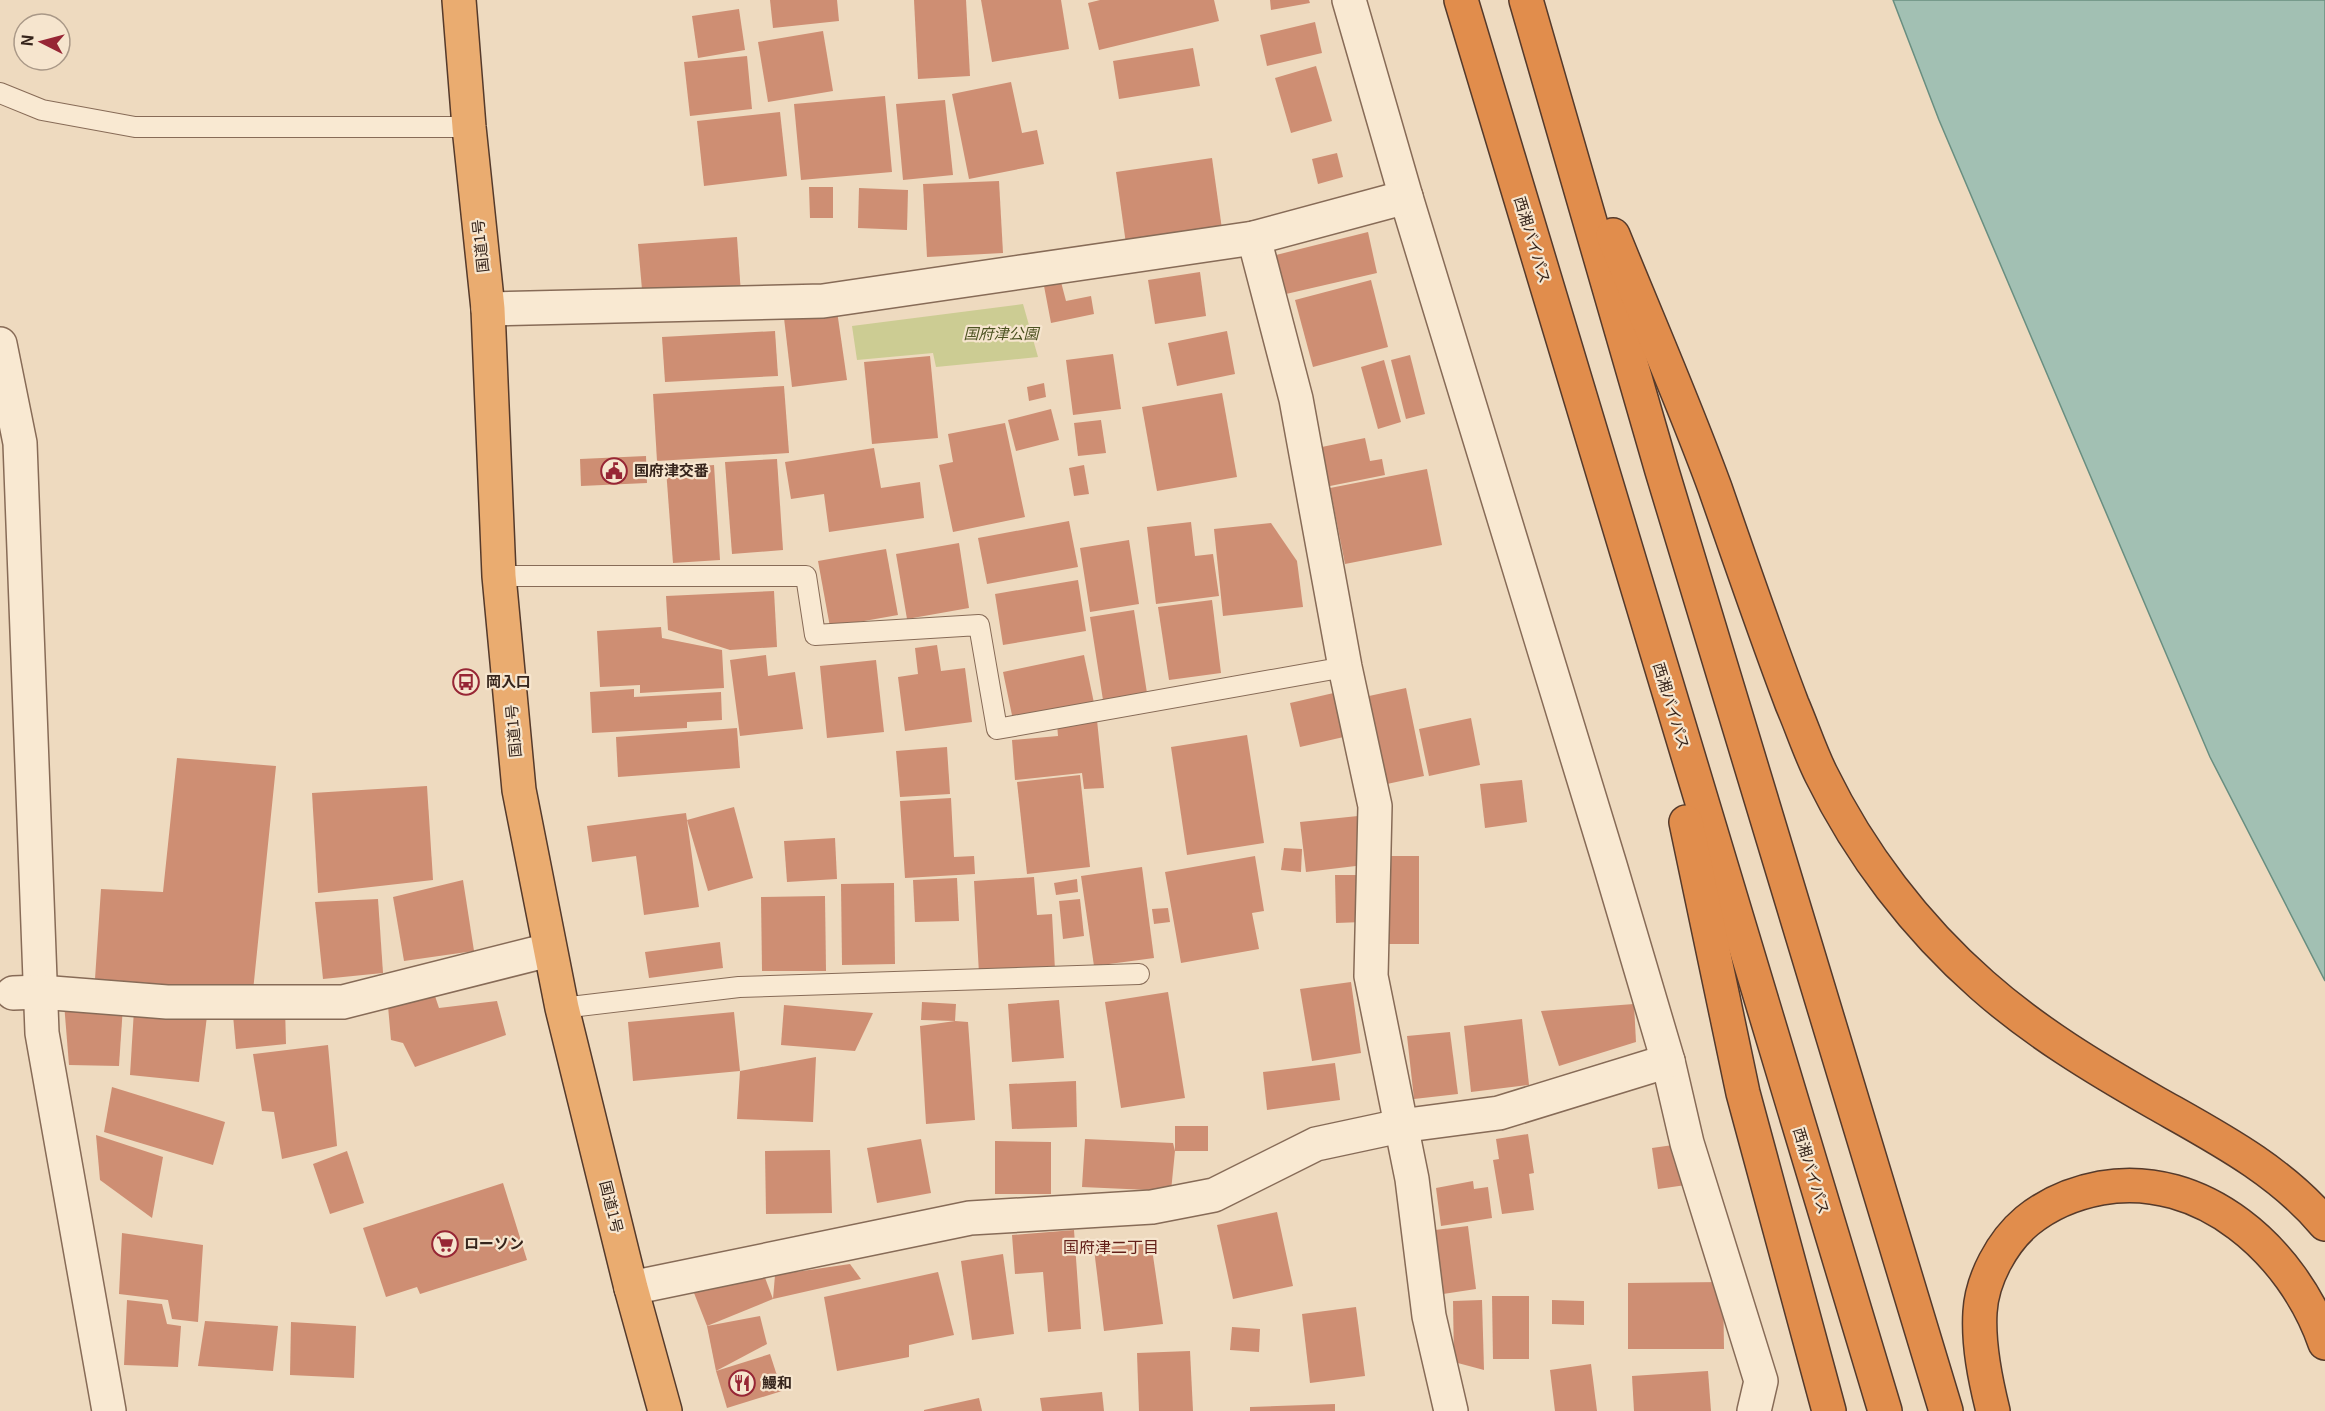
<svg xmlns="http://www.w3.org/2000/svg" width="2325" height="1411" viewBox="0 0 2325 1411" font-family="Georgia,'Noto Sans JP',serif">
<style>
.green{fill:#cccc93}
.water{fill:#a2c0b3;stroke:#698e80;stroke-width:1.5}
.building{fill:#ce8e73}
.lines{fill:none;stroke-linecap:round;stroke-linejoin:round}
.service-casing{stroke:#876b57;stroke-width:22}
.minor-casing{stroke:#876b57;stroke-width:36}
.trunk-casing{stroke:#553a2b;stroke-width:36}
.motorway-casing{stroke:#553a2b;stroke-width:36}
.service{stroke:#f9e9d2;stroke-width:20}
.minor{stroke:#f9e9d2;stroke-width:33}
.trunk{stroke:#eaac70;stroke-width:33}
.motorway{stroke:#e18d4c;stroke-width:33}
.labels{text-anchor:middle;stroke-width:4.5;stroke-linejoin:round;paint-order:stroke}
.street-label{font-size:15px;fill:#36251c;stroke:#f6e5ce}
.park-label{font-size:15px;font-style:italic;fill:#4d5322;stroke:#f6e5ce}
.poi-label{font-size:15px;font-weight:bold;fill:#36251c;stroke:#f6e5ce;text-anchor:start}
.neighbourhood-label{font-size:16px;fill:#64201a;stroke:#f6e5ce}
</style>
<rect width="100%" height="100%" fill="#eedabf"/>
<!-- green -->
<path class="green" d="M1023,304L1038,357L936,367L933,353L857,360L852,326Z"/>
<!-- water -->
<path class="water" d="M1893,0H2325V981L2210,757L1939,120Z"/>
<!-- building -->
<g class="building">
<path d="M770,0H837L839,21L773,28Z"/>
<path d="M914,0H966L970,76L918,79Z"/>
<path d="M981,0H1061L1069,49L992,62Z"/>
<path d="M1100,0H1214L1219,21L1099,50L1088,3Z"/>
<path d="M1270,0H1309L1310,3L1271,10Z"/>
<path d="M739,9L745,50L698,58L692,16Z"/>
<path d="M1315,22L1322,53L1267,66L1260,35Z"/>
<path d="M823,31L833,91L768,102L758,42Z"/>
<path d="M1193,48L1200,86L1119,99L1113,61Z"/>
<path d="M747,56L752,109L690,116L684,62Z"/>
<path d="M1316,66L1332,121L1291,133L1275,78Z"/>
<path d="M1011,82L1022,133L1037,130L1044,164L969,179L952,94Z"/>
<path d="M885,96L892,172L801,180L794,104Z"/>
<path d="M945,100L953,175L903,180L896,104Z"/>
<path d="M780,112L787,176L704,186L697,121Z"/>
<path d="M1337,153L1343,177L1318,184L1312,159Z"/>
<path d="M1212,158L1222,229L1126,244L1116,172Z"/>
<path d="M999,181L1003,253L927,257L923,184Z"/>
<path d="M809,187H833V218H810Z"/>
<path d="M859,188L908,190L907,230L858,228Z"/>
<path d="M1368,232L1377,273L1273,297L1264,258Z"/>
<path d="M737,237L741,294L643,301L638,244Z"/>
<path d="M1200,272L1206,316L1155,324L1148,280Z"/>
<path d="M1371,280L1388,347L1313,367L1295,300Z"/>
<path d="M1061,282L1066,301L1091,296L1094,314L1051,323L1044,286Z"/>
<path d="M837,311L847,380L792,387L784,318Z"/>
<path d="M775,331L778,376L665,382L662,337Z"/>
<path d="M1227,331L1235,374L1177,386L1168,343Z"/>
<path d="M1113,354L1121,409L1073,415L1066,360Z"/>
<path d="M1410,355L1425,414L1406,419L1391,360Z"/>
<path d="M930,356L938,438L872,444L864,362Z"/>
<path d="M1384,360L1401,422L1378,429L1361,367Z"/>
<path d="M1044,383L1046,397L1029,401L1027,387Z"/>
<path d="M784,386L789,453L657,461L653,394Z"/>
<path d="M1222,393L1237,477L1157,491L1142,407Z"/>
<path d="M1051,409L1059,440L1016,451L1008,420Z"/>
<path d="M1101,420L1106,453L1078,456L1074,423Z"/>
<path d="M1005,423L1025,517L953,532L939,465L953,462L948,434Z"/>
<path d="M1365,438L1370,461L1382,459L1385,475L1325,487L1317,448Z"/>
<path d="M874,448L881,488L920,482L924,518L829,532L824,494L791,499L785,462Z"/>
<path d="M646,456L647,483L581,486L580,459Z"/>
<path d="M777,459L783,550L732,554L725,462Z"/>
<path d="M714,465L720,560L673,563L666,469Z"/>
<path d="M1084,465L1089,494L1074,496L1069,468Z"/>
<path d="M1427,469L1442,545L1345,564L1330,488Z"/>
<path d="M1069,521L1078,567L987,584L978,538Z"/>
<path d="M1191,522L1195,556L1213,554L1219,596L1156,604L1147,527Z"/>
<path d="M1271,523L1297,561L1303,607L1223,616L1214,529Z"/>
<path d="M1129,540L1139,604L1090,612L1080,548Z"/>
<path d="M959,543L969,608L907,619L896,554Z"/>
<path d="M886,549L898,615L830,627L818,561Z"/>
<path d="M1078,580L1086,631L1003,645L995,594Z"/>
<path d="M774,591L777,647L730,650L668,630L666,596Z"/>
<path d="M1212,600L1221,673L1169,680L1158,607Z"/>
<path d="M1134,610L1147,693L1103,700L1090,617Z"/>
<path d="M661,627L662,638L722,650L724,688L640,693V685L600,687L597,631Z"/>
<path d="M937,645L941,671L965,668L972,722L905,731L898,677L918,674L915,648Z"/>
<path d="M766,655L768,676L795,672L803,729L740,736L730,660Z"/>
<path d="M1084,655L1094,703L1013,720L1003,672Z"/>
<path d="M876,660L884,732L827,738L820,666Z"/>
<path d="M1406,688L1424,776L1387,784L1369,696Z"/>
<path d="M634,689V697L721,692L722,720L687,722V728L592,733L590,692Z"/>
<path d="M1338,692L1348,736L1300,747L1290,703Z"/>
<path d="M1471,718L1480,765L1429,776L1419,729Z"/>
<path d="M1097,720L1104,788L1084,789L1082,773L1015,780L1012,740L1058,736L1057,724Z"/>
<path d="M737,728L740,768L618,777L616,737Z"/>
<path d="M1247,735L1264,843L1187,855L1171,747Z"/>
<path d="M947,747L950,794L900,797L896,751Z"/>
<path d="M177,758L276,766L253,991L95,979L101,889L163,892Z"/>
<path d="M1080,775L1090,867L1027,874L1017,782Z"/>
<path d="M1522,780L1527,822L1485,828L1480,784Z"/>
<path d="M427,786L433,880L318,893L312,793Z"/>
<path d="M951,798L954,857L974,856L975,874L905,878L900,801Z"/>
<path d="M734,807L753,878L708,891L687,820Z"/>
<path d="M686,813L699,907L644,915L636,856L592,862L587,826Z"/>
<path d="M1358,816L1364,865L1306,872L1300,822Z"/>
<path d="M835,838L837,879L787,882L784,841Z"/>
<path d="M1284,848L1302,849L1301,872L1281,870Z"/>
<path d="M1255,856L1264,911L1252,913L1259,949L1181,963L1165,872Z"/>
<rect x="1381" y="856" width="38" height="88"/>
<path d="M1142,867L1154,958L1094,966L1081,876Z"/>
<path d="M1335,875H1362L1363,922L1336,923Z"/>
<path d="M1034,877L1037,915L1052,914L1055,970L979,974L974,881Z"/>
<path d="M957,878L959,921L915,922L913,880Z"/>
<path d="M1077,879L1078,892L1056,895L1054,883Z"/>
<path d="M463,880L474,951L404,961L393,897Z"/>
<path d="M894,883L895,964L842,965L841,884Z"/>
<path d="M825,896L826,971H762L761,897Z"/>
<path d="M378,899L383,973L323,979L315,902Z"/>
<path d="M1080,899L1084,936L1063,939L1059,901Z"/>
<path d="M1168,908L1170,922L1154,924L1152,909Z"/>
<path d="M720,942L723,968L649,978L645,952Z"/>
<path d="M1351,982L1361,1053L1312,1061L1300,989Z"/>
<path d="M1168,992L1185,1098L1121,1108L1105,1002Z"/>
<path d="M435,996L439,1008L497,1001L506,1035L415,1067L403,1043L391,1040L388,1006Z"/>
<path d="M1059,1000L1064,1058L1012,1062L1008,1004Z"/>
<path d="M922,1002L956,1004L955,1021L921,1020Z"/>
<path d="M64,1003L123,1006L119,1066L69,1065Z"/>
<path d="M1634,1004L1636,1042L1559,1066L1541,1011Z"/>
<path d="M784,1005L873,1013L855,1051L781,1045Z"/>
<path d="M285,1008L286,1044L236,1049L233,1015Z"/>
<path d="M134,1010L207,1016L199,1082L130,1075Z"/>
<path d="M734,1012L740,1071L816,1057L813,1122L737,1119L740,1071L633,1081L628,1022Z"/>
<path d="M1522,1019L1529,1085L1471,1092L1464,1026Z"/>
<path d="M955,1021L968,1022L975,1120L926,1124L920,1026Z"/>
<path d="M1450,1032L1458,1094L1414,1099L1407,1036Z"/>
<path d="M328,1045L337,1146L282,1159L274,1112L262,1111L253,1054Z"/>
<path d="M1335,1063L1340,1100L1267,1110L1263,1072Z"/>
<path d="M1076,1081L1077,1127L1012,1129L1009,1084Z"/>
<path d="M112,1087L225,1122L213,1165L104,1132Z"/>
<path d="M1175,1126H1208V1151H1175L1171,1191L1082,1187L1085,1139L1173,1143L1175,1151Z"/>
<path d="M1528,1134L1534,1173L1529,1174L1534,1210L1502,1214L1493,1160L1499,1159L1496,1139Z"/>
<path d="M96,1135L163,1157L152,1218L100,1180Z"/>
<path d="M921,1139L931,1193L877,1203L867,1148Z"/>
<path d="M995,1141L1051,1142V1194H995Z"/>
<path d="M1687,1143L1693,1184L1658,1189L1652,1148Z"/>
<path d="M830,1150L832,1213L766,1214L765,1151Z"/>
<path d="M347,1151L364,1203L330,1214L313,1164Z"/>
<path d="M1473,1181L1474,1189L1488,1187L1492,1218L1441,1226L1436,1188Z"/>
<path d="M503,1183L527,1260L420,1294L417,1287L386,1297L363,1228Z"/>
<path d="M1277,1212L1293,1286L1233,1299L1217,1225Z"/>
<path d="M1468,1226L1476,1289L1443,1294L1435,1230Z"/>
<path d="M1074,1230L1081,1329L1048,1332L1043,1272L1015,1274L1012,1235Z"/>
<path d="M122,1233L203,1245L198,1322L172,1319L168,1300L119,1294Z"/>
<path d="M1151,1242L1163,1324L1104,1331L1094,1249Z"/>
<path d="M1003,1254L1014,1334L972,1340L961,1261Z"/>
<path d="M850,1264L861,1279L773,1299L775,1275Z"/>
<path d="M761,1267L773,1299L707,1326L694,1293Z"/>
<path d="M938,1272L954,1335L909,1345V1357L837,1371L824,1297Z"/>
<path d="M1723,1282L1724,1349H1628V1283Z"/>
<path d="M1492,1296H1529V1359H1493Z"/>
<path d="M127,1300L162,1304L167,1324L181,1326L178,1367L124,1365Z"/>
<path d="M1482,1300L1484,1370L1454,1362L1453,1301Z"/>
<path d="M1552,1300L1584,1301V1325L1552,1324Z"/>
<path d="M1356,1307L1365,1376L1310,1383L1302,1314Z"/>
<path d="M760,1316L767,1344L716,1371L707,1326Z"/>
<path d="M205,1321L278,1326L273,1371L198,1366Z"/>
<path d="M291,1322L356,1326L354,1378L290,1375Z"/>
<path d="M1232,1327L1260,1329L1259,1352L1230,1350Z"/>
<path d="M1190,1351L1193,1411H1139L1137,1353Z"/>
<path d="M770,1354L782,1391L727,1408L716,1371Z"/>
<path d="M1591,1364L1597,1411H1555L1550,1370Z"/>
<path d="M1708,1371L1711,1411H1634L1632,1376Z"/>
<path d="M1102,1392L1104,1411H1042L1040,1398Z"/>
<path d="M979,1398L982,1411H924V1410Z"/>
<path d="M1335,1404V1411H1250V1407Z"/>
</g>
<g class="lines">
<!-- service casing -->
<g class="service-casing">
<g id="service">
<path d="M0,93L42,110L135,127H469"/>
<path d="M499,576H806L815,635L979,625L997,729L1345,667"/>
<path d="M562,1008L739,987L1139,974"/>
</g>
</g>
<!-- minor casing -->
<g class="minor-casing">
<g id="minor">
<path d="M1349,0L1406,197L1610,865L1668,1061L1687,1143L1761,1381L1754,1411"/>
<path d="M1254,238L1296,399L1345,667L1375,806L1371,976L1412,1179L1429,1316L1451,1411"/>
<path d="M488,309L823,301L1254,238L1406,197"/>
<path d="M0,344L20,443L42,1033L109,1411"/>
<path d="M13,993L40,992L167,1002H343L549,950"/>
<path d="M631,1288L970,1218L1152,1207L1214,1195L1316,1144L1400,1126L1499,1113L1668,1061"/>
</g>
</g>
<!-- trunk casing -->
<g class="trunk-casing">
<path id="trunk" d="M459,0L469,127L488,309L499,576L519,790L562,1008L631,1288L665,1411"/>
</g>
<!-- motorway casing -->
<g class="motorway-casing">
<g id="motorway">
<path d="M1461,0L1885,1411"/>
<path d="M1526,0L1662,471L1946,1411"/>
<path d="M1613,235C1647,319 1684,403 1715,488C1740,560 1765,633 1792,704C1802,727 1810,752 1821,774C1860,854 1916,927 1982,985C2035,1032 2095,1068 2156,1103C2216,1137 2280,1170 2325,1224"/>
<path d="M1686,822L1743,1093L1829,1411"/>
<path d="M1993,1411C1985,1379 1978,1345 1980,1312C1982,1279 2002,1242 2027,1221C2048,1204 2074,1193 2101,1188C2202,1170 2293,1251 2325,1343"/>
</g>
</g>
<!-- service -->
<use href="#service" class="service"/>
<!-- minor -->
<use href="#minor" class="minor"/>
<!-- trunk -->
<use href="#trunk" class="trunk"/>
<!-- motorway -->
<use href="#motorway" class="motorway"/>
</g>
<!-- icons -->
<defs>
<g id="civic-ring" transform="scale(1.35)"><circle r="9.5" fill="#f6e5ce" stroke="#972635" stroke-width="1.5"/><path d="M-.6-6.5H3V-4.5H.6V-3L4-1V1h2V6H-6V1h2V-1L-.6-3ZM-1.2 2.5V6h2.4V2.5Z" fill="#972635"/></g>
<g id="bus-ring" transform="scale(1.35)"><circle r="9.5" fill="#f6e5ce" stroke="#972635" stroke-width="1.5"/><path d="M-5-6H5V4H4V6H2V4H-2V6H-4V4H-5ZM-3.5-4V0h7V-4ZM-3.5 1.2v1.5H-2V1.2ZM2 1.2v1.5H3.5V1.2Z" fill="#972635"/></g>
<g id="supermarket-ring" transform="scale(1.35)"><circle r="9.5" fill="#f6e5ce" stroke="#972635" stroke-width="1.5"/><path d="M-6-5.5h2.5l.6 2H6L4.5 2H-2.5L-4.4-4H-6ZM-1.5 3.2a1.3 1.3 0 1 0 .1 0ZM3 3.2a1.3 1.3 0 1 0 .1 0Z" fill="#972635"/></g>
<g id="restaurant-ring" transform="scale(1.35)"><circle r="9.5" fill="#f6e5ce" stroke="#972635" stroke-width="1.5"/><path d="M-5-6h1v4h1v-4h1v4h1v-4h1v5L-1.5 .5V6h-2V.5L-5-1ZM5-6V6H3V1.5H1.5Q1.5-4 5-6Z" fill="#972635"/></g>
</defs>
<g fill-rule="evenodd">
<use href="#civic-ring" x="614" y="471"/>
<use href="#bus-ring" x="466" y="682"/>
<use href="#supermarket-ring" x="445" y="1244"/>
<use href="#restaurant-ring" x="742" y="1383"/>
</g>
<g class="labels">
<!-- street labels -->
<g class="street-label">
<text transform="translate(1532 240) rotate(73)" y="5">西湘バイパス</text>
<text transform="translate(481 246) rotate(-96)" y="5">国道1号</text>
<text transform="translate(1671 706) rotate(73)" y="5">西湘バイパス</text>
<text transform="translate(514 731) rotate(-95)" y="5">国道1号</text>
<text transform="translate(1811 1171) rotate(73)" y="5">西湘バイパス</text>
<text transform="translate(611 1207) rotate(76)" y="5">国道1号</text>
</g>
<!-- park labels -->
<g class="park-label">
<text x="1001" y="339">国府津公園</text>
</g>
<!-- poi labels -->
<g class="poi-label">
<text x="634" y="476">国府津交番</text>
<text x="486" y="687">岡入口</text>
<text x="464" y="1249">ローソン</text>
<text x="762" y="1388">鰻和</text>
</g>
<!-- neighbourhood labels -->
<g class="neighbourhood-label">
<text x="1111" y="1253">国府津二丁目</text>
</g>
</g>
<!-- north arrow -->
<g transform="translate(42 42) rotate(276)"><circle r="28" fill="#f6e5ce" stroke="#a99887" stroke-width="1.5"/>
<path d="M0-4.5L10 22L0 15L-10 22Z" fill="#972635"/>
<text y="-9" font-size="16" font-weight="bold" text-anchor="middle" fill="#36251c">N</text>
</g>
</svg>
